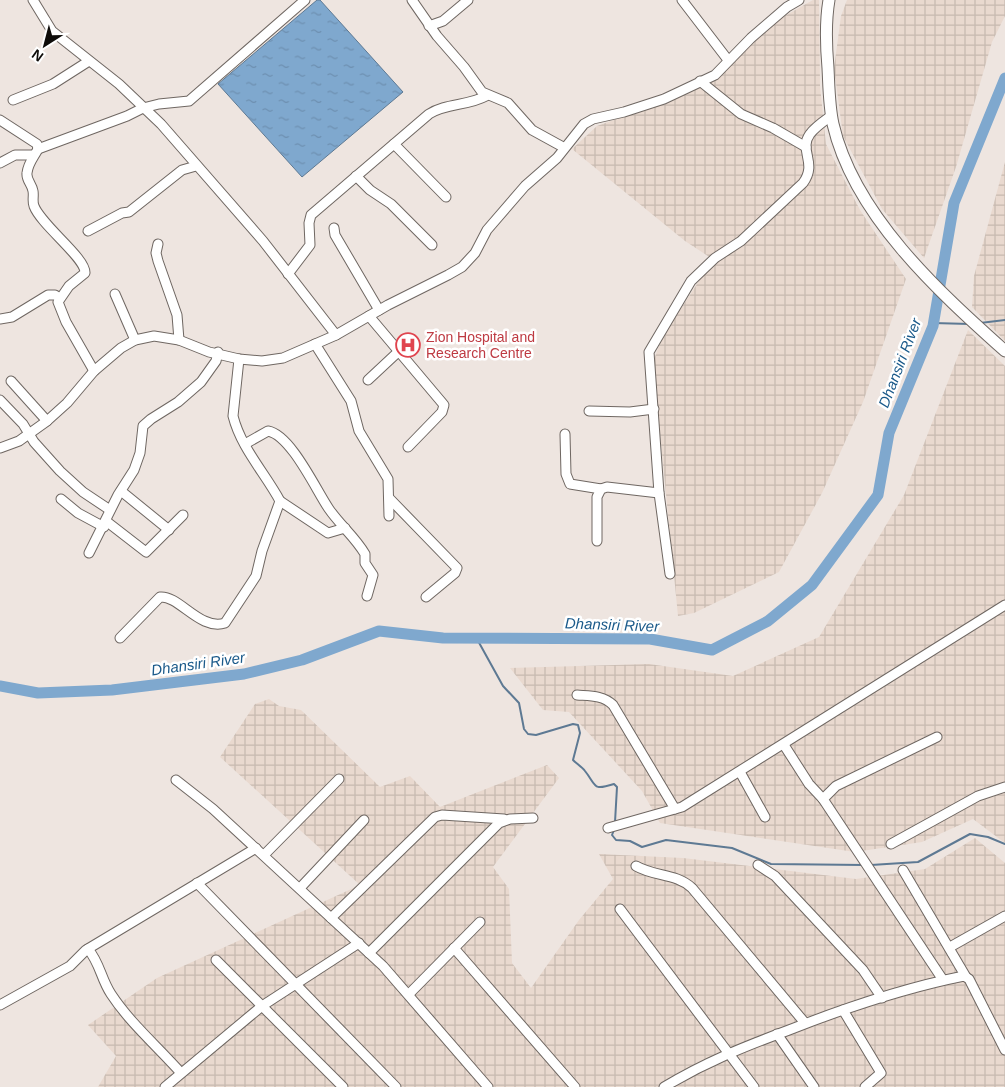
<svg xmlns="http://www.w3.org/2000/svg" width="1005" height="1087" viewBox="0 0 1005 1087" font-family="Helvetica,sans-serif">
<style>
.industrial{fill:url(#industrial-grid)}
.water{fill:url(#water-ripples);stroke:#5d7993}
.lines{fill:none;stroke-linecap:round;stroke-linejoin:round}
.stream{stroke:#5d7993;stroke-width:2}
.river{stroke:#7fa8ce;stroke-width:11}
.minor-casing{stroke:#6f6762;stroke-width:11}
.major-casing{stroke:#6f6762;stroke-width:13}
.minor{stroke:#fff;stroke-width:9}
.major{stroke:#fff;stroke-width:11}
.labels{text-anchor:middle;stroke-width:5;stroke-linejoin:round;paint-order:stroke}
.health-label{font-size:14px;fill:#be3a42;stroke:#fff;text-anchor:start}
.water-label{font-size:15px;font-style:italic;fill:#1b5a8a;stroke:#fff}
</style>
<defs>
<pattern id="industrial-grid" width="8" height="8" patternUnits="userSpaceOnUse" patternTransform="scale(1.25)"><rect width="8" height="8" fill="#e9d9cf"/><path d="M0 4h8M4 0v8" fill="none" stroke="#c7b9b0"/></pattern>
<pattern id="water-ripples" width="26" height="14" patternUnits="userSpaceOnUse" patternTransform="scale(1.25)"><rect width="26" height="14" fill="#7fa8ce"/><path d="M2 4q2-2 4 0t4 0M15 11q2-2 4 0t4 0" fill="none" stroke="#6d8fb0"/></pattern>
</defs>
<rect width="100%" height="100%" fill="#eee5e0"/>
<!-- industrial -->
<g class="industrial">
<path d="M813,0H819L820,86L826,144L860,210L906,279L863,402L822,493L779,572L694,613L678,616L653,362L662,338L706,270L717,262L685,241L572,149L597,126L664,102L717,77L774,22Z"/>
<path d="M847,0H1005V16L992,42L956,167L924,258L882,209L843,136L834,68L841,16Z"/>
<path d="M1005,162V341L972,307L974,276Z"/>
<path d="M968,330L1005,366V843L973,819L922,842L855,852L660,823L642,791L569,712L543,710L510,668L649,664L733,676L819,637L904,495Z"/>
<path d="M269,699L279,706L301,710L380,787L410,776L440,807L547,765L559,778L493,867L509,889L512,963L531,988L579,920L613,879L599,854L683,858L856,879L925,869L975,838L1005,863V1087H98L116,1056L88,1025L157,978L360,885L220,757L255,704Z"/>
</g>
<!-- water -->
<path class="water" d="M317,0H320L403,92L302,177L218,84Z"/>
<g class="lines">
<!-- stream -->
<g class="stream">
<path d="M933,323L970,324"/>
<path d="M980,323L1005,320"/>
<path d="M477,639L503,686L519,703L524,729L528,734L536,735L573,724L578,725L580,733L573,760C577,764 582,767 585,771C597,786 592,791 614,784L617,787L615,822"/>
<path d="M614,830L612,835L616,840L630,841L642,847L666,840L732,848L771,864L864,865"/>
<path d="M871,865L918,862L970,834L988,837L1005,844"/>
</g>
<!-- river -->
<path class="river" d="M0,686L38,693L112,690L244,674L302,660L379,631L443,638L650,639L712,650L768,621L812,585L878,495L889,433L933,326L954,203L1005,78"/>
<!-- minor casing -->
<g class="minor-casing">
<g id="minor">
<path d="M33,0L52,31L119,84L161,124L263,241L336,335"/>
<path d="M412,0L437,36L464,67L482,92L508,103L532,130L563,147"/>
<path d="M682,0L728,60"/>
<path d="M429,26L443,21L468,0"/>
<path d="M700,81L741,114L773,128L806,147"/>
<path d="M13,100L53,84L89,61"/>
<path d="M0,120L37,144L38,149L127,116L143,108L159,104L189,101L305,0"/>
<path d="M394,144L446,197"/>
<path d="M38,149C34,157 28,163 27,173C26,180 32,184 33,191C34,196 32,201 34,206C41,225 86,258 85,273L69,286L58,302L66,322L94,371"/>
<path d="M0,163L15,155H33"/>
<path d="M356,176L370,190L391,204L432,245"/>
<path d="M334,228L335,235L379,310"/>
<path d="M88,231L122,213L129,212L182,170L196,166"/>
<path d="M158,244L156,253L158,261L177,315L179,340"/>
<path d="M288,274L310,245L309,223L311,215L429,114C446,103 468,106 486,96"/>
<path d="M115,294L135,340"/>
<path d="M369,316L444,405L442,412L408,447"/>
<path d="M0,319L12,317L48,295H55L60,298"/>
<path d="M315,344L351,401L359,431L388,479L389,516"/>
<path d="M368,380L398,352"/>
<path d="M11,381L47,421"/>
<path d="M0,400L23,424L34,442L60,471L83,492L110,510"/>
<path d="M589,411L630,412L654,409"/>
<path d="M565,434L566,474L570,484L601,489"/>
<path d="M245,444L268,431C291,435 316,490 329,509C340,525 355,537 365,554V563L373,575L367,596"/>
<path d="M0,448L19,441L47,421L67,403L94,371L121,348L135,340L154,336L179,340L209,352L239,359L262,361L283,358L336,335L388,305L448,275L462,267L475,253L487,230L525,186L557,158L584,124L593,119L624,112L664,99L715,75L751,38L787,7L799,0"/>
<path d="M121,491L169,530"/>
<path d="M389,498L457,568L455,573L426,597"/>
<path d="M61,499L78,513L104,527"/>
<path d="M280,501L328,533L345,528"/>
<path d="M106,521L146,552L183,515"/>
<path d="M597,541V497L601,489L607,487L659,493"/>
<path d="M89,553L118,495L134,470L140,453L143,426L151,419L178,402L201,382L216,361L218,352"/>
<path d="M670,574L659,493L649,352L691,281L715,258L741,241L803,183C818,163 798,150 810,134C815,127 824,121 831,116"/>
<path d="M120,638L160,597C179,595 200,631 225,623L256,576L262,551L280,501C265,473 241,448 233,416L239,359"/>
<path d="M577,695C589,696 603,695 613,705L675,809"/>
<path d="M937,737L836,786L823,799L943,980"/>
<path d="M784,745L809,784L823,799"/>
<path d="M740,772L765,817"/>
<path d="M176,780L213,809L383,966L488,1087"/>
<path d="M608,828L682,807L1005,605"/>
<path d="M891,844L978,796L1005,787"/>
<path d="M264,855L339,779"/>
<path d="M758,865L775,876L863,970L882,998"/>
<path d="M636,866C655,877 676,873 692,888L805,1023"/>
<path d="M903,870L966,977"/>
<path d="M197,883L396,1087"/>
<path d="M300,888L364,820"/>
<path d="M620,909L754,1087"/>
<path d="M331,918L435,817L442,815L504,819"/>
<path d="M950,947L1005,916"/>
<path d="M454,948L575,1087"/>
<path d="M88,949C100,963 101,979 111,994C130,1023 158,1047 181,1073"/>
<path d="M369,953L499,823L510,819L533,818"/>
<path d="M409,994L480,922"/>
<path d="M0,1005L70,966L86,950L256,848"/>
<path d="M843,1010L881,1073L865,1087"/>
<path d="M777,1034L814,1087"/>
<path d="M165,1087L262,1006L216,960"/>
<path d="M343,1087L262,1006L359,943"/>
<path d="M664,1087C706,1062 743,1047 789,1030C845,1008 904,988 964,976L969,979L1005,1050"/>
</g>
</g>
<!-- major casing -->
<g class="major-casing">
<path id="major" d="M829,0C825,23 826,45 828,68C829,87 829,106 833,124C854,215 938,291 1005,351"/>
</g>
<!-- minor -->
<use href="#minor" class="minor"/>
<!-- major -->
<use href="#major" class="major"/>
</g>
<!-- icons -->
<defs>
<g id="hospital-ring" transform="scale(1.25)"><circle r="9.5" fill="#fff" stroke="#e0444e" stroke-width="1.5"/><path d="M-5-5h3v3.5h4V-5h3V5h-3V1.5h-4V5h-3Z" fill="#e0444e"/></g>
</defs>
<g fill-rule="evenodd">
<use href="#hospital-ring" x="408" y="345"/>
</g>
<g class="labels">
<!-- health labels -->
<g class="health-label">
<text x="426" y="342">Zion Hospital and<tspan x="426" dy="16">Research Centre</tspan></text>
</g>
<!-- water labels -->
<g class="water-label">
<text transform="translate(900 363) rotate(-69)" y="5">Dhansiri River</text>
<text transform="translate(612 625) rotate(2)" y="5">Dhansiri River</text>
<text transform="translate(198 664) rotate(-8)" y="5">Dhansiri River</text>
</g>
</g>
<!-- north arrow -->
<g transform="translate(45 45) rotate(216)" stroke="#ffffff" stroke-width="4" paint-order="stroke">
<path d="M0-4L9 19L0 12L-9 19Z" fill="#0e0c0a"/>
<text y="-8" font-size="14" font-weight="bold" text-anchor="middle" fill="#0e0c0a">N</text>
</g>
</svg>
